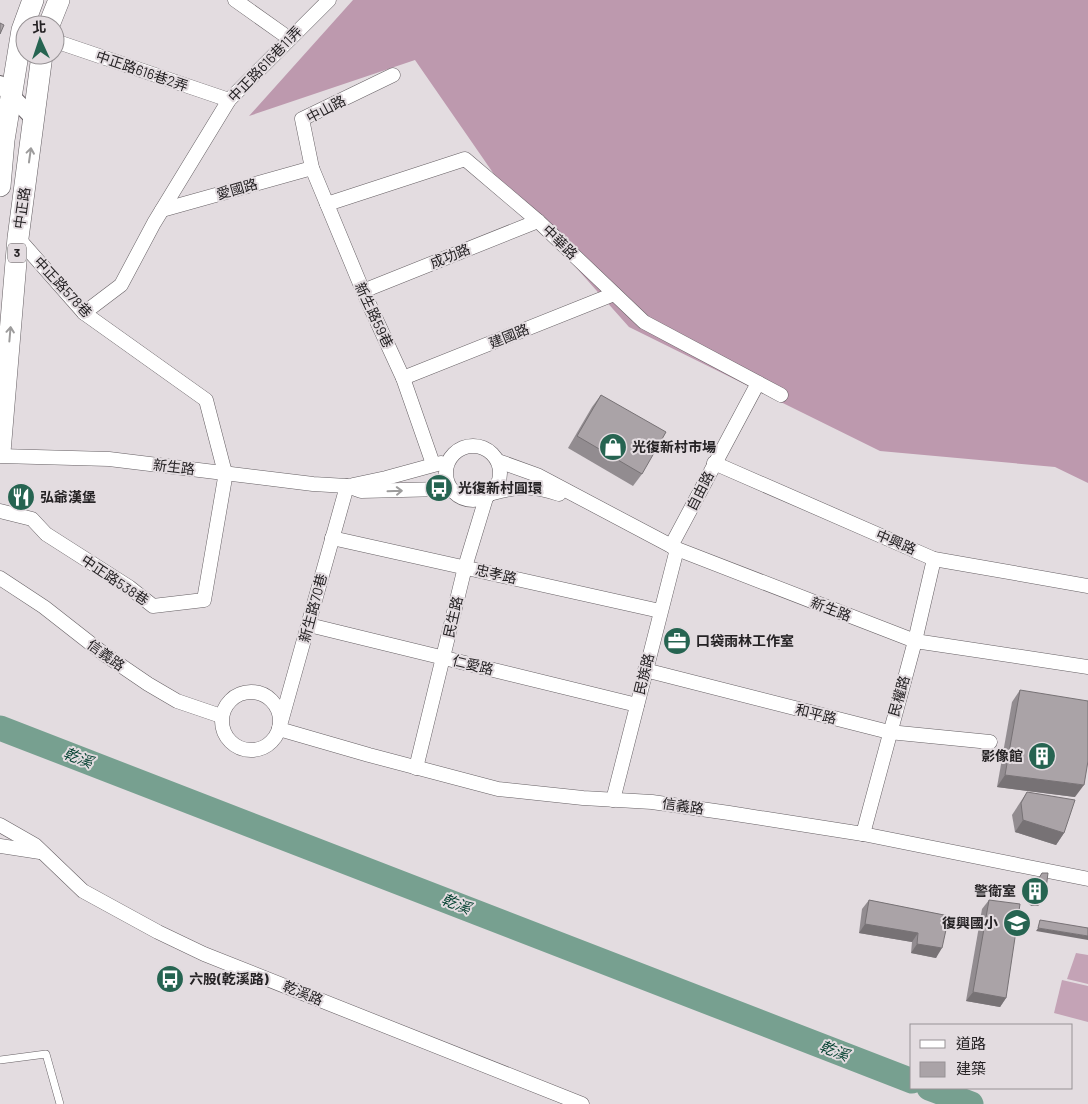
<svg xmlns="http://www.w3.org/2000/svg" width="1088" height="1104" viewBox="0 0 1088 1104" font-family="Barlow,'Noto Sans TC',sans-serif">
<style>
.green{fill:#c4a3b6}
.forest{fill:#bd99ae}
.lines{fill:none;stroke-linecap:round;stroke-linejoin:round}
.river{stroke:#77a090;stroke-width:25}
.service-casing{stroke:#666064;stroke-width:8}
.minor-casing{stroke:#666064;stroke-width:15}
.tertiary-casing{stroke:#666064;stroke-width:18}
.primary-casing{stroke:#666064;stroke-width:22}
.service{stroke:#fff;stroke-width:7}
.minor{stroke:#fff;stroke-width:14}
.tertiary{stroke:#fff;stroke-width:16}
.primary{stroke:#fff;stroke-width:21}
.wall{fill:#928c90}
.shaded-wall{fill:#777275}
.building{fill:#aaa3a7;stroke:#777275}
.oneway{stroke:#9d9c9c}
.labels{text-anchor:middle;stroke-width:4;stroke-linejoin:round;paint-order:stroke}
.shield{fill:#e3dce0;stroke:#5e5a5c;stroke-width:1}
.shield-label{font-size:12px;font-weight:bold;fill:#252224}
.street-label{font-size:14px;fill:#252224;stroke:#e3dce0}
.poi-label{font-size:14px;font-weight:bold;fill:#252224;stroke:#e3dce0;text-anchor:start}
.water-label{font-size:15px;font-style:italic;fill:#054231;stroke:#e3dce0}
</style>
<rect width="100%" height="100%" fill="#e3dce0"/>
<!-- green -->
<g class="green">
<path d="M1076,953L1088,955V984L1067,979Z"/>
<path d="M1062,980L1088,986V1022L1054,1013Z"/>
</g>
<!-- forest -->
<path class="forest" d="M353,0H1088V483L1055,467L880,451L629,327L498,180L415,60L249,116Z"/>
<g class="lines">
<!-- river -->
<g class="river">
<path d="M0,728L912,1081"/>
<path d="M929,1088L971,1104"/>
</g>
<!-- service casing -->
<g class="service-casing">
<path id="service" d="M0,1060L46,1054L60,1104"/>
</g>
<!-- minor casing -->
<g class="minor-casing">
<g id="minor">
<path d="M235,0L290,39"/>
<path d="M55,41L229,100"/>
<path d="M393,75L302,119L312,168L363,291L403,378L433,464"/>
<path d="M327,204L465,159L538,221L644,322L781,395"/>
<path d="M162,210L312,168"/>
<path d="M18,238L84,313L206,400L225,473"/>
<path d="M363,291L538,221"/>
<path d="M84,313L121,285L154,223L229,100L329,0"/>
<path d="M403,378L614,294"/>
<circle cx="473" cy="473" r="27"/>
<path d="M0,456L109,459L313,484L347,486L361,491L443,489L452,490"/>
<path d="M498,461L537,475L677,549L915,641L1088,667"/>
<path d="M714,463L934,559L1088,586"/>
<path d="M353,485L386,478L441,463"/>
<path d="M347,486L279,729L369,755L498,789L583,798L652,802L729,813L863,834L1088,879"/>
<path d="M493,493C520,486 532,485 559,494"/>
<path d="M0,511L32,519L46,534L129,587L153,606L204,600L226,472"/>
<path d="M332,538L660,611"/>
<path d="M671,546L758,383"/>
<path d="M0,578L44,607L104,654L148,684L177,701L221,716"/>
<path d="M309,625L637,705"/>
<path d="M645,670L889,732L990,742"/>
<circle cx="251" cy="721" r="29"/>
<path d="M416,768L465,567L486,498"/>
<path d="M613,800L677,549"/>
<path d="M0,825L35,845L83,891L158,932L204,954L582,1104"/>
<path d="M863,834L915,641L934,559"/>
<path d="M0,846L40,852"/>
</g>
</g>
<!-- tertiary casing -->
<g class="tertiary-casing">
<path id="tertiary" d="M0,84L34,119"/>
</g>
<!-- primary casing -->
<g class="primary-casing">
<g id="primary">
<path d="M49,25L59,0"/>
<path d="M0,186L4,140L22,30L33,0"/>
<path d="M0,452L18,238L42,55"/>
</g>
</g>
<!-- service -->
<use href="#service" class="service"/>
<!-- minor -->
<use href="#minor" class="minor"/>
<!-- tertiary -->
<use href="#tertiary" class="tertiary"/>
<!-- primary -->
<use href="#primary" class="primary"/>
</g>
<!-- wall -->
<g class="wall">
<path d="M601,395L642,474L633,486L568,448L592,407Z"/>
<path d="M1020,690L1075,797L997,787L1012,702Z"/>
<path d="M1027,792L1064,833L1056,845L1015,832L1012,815Z"/>
<path d="M1042,873L1045,897L1038,906H1031L1025,900Z"/>
<path d="M869,900L949,916L936,958L911,953L912,942L859,933L862,909Z"/>
<path d="M989,900L1006,998L1000,1007L966,1001L982,909Z"/>
</g>
<!-- shaded-wall -->
<g class="shaded-wall">
<path d="M1005,775L1084,785L1075,797L997,787Z"/>
<path d="M1023,820L1064,833L1056,845L1015,832Z"/>
<path d="M1038,897H1045L1038,906H1031Z"/>
<path d="M865,924L918,933L912,942L859,933Z"/>
<path d="M1038,928L1088,936V940L1036,931Z"/>
<path d="M917,944L942,948L936,958L911,953Z"/>
<path d="M973,992L1006,998L1000,1007L966,1001Z"/>
</g>
<!-- building -->
<g class="building">
<path d="M0,23L4,25L0,34Z"/>
<path d="M601,395L666,432L642,474L577,436Z"/>
<path d="M1020,690L1088,701V761L1084,785L1005,775Z"/>
<path d="M1027,792L1075,800L1064,833L1023,820L1021,803Z"/>
<path d="M1042,873H1048L1045,897H1038L1031,891Z"/>
<path d="M869,900L949,916L942,948L917,944L918,933L865,924Z"/>
<path d="M989,900L1020,904L1006,998L973,992Z"/>
<path d="M1040,920L1088,928V936L1038,928Z"/>
</g>
<!-- one-way arrows -->
<defs><path id="oneway-shaft" d="M-6 0H5M1.5-3L5.5 0L1.5 3" fill="none" stroke-width="1.6" stroke-linecap="round" stroke-linejoin="round" transform="scale(1.25)"/></defs>
<g class="oneway">
<use href="#oneway-shaft" transform="translate(30 155) rotate(-82)"/>
<use href="#oneway-shaft" transform="translate(10 334) rotate(-85)"/>
<use href="#oneway-shaft" transform="translate(395 491) rotate(-2)"/>
</g>
<!-- icons -->
<defs>
<g id="shop-disc" transform="scale(1.4375)"><circle r="9.5" fill="#266451" stroke="#e3dce0"/><path d="M-5-2.5h2.3a2.7 3.5 0 0 1 5.4 0H5L5.5 6h-11ZM-1.5-2.5h3a1.5 2.3 0 0 0-3 0Z" fill="#fff"/></g>
<g id="bus-disc" transform="scale(1.4375)"><circle r="9.5" fill="#266451" stroke="#e3dce0"/><path d="M-5-6H5V4H4V6H2V4H-2V6H-4V4H-5ZM-3.5-4V0h7V-4ZM-3.5 1.2v1.5H-2V1.2ZM2 1.2v1.5H3.5V1.2Z" fill="#fff"/></g>
<g id="restaurant-disc" transform="scale(1.4375)"><circle r="9.5" fill="#266451" stroke="#e3dce0"/><path d="M-5-6h1v4h1v-4h1v4h1v-4h1v5L-1.5 .5V6h-2V.5L-5-1ZM5-6V6H3V1.5H1.5Q1.5-4 5-6Z" fill="#fff"/></g>
<g id="office-disc" transform="scale(1.4375)"><circle r="9.5" fill="#266451" stroke="#e3dce0"/><path d="M-6-3h4V-5.5h4V-3h4V5H-6ZM-1-4.5V-3h2v-1.5ZM-6 0V1H6V0Z" fill="#fff"/></g>
<g id="building-disc" transform="scale(1.4375)"><circle r="9.5" fill="#266451" stroke="#e3dce0"/><path d="M-4-6H4V6H1V3H-1V6H-4ZM-2.5-4.3h1.7v1.8h-1.7ZM.8-4.3h1.7v1.8H.8ZM-2.5-1h1.7V.8h-1.7ZM.8-1h1.7V.8H.8Z" fill="#fff"/></g>
<g id="school-disc" transform="scale(1.4375)"><circle r="9.5" fill="#266451" stroke="#e3dce0"/><path d="M0-5L7-2L0 1L-7-2ZM-4 1L0 2.5L4 1V4Q0 6-4 4Z" fill="#fff"/></g>
</defs>
<g fill-rule="evenodd">
<use href="#shop-disc" x="613" y="447"/>
<use href="#bus-disc" x="439" y="488"/>
<use href="#restaurant-disc" x="21" y="497"/>
<use href="#office-disc" x="677" y="641"/>
<use href="#building-disc" x="1042" y="756"/>
<use href="#building-disc" x="1035" y="891"/>
<use href="#school-disc" x="1017" y="923"/>
<use href="#bus-disc" x="170" y="979"/>
</g>
<g class="labels">
<!-- shield labels -->
<rect class="shield" x="8" y="243.5" width="18" height="19" rx="4"/>
<g class="shield-label">
<text x="17" y="257">3</text>
</g>
<!-- street labels -->
<g class="street-label">
<text transform="translate(265 64) rotate(-46)" y="5">中正路616巷11弄</text>
<text transform="translate(142 71) rotate(19)" y="5">中正路616巷2弄</text>
<text transform="translate(326 109) rotate(-28)" y="5">中山路</text>
<text transform="translate(237 189) rotate(-16)" y="5">愛國路</text>
<text transform="translate(22 208) rotate(-82)" y="5">中正路</text>
<text transform="translate(560 242) rotate(44)" y="5">中華路</text>
<text transform="translate(450 256) rotate(-22)" y="5">成功路</text>
<text transform="translate(63 287) rotate(47)" y="5">中正路578巷</text>
<text transform="translate(374 315) rotate(65)" y="5">新生路59巷</text>
<text transform="translate(509 336) rotate(-22)" y="5">建國路</text>
<text transform="translate(174 467) rotate(7)" y="5">新生路</text>
<text transform="translate(700 491) rotate(-63)" y="5">自由路</text>
<text transform="translate(896 542) rotate(23)" y="5">中興路</text>
<text transform="translate(496 574) rotate(13)" y="5">忠孝路</text>
<text transform="translate(115 580) rotate(34)" y="5">中正路538巷</text>
<text transform="translate(313 608) rotate(-75)" y="5">新生路70巷</text>
<text transform="translate(831 609) rotate(21)" y="5">新生路</text>
<text transform="translate(453 617) rotate(-77)" y="5">民生路</text>
<text transform="translate(106 655) rotate(36)" y="5">信義路</text>
<text transform="translate(473 665) rotate(14)" y="5">仁愛路</text>
<text transform="translate(644 674) rotate(-76)" y="5">民族路</text>
<text transform="translate(899 696) rotate(-74)" y="5">民權路</text>
<text transform="translate(816 714) rotate(14)" y="5">和平路</text>
<text transform="translate(683 806) rotate(8)" y="5">信義路</text>
<text transform="translate(303 993) rotate(22)" y="5">乾溪路</text>
</g>
<!-- poi labels -->
<g class="poi-label">
<text x="632" y="452">光復新村市場</text>
<text x="458" y="493">光復新村圓環</text>
<text x="40" y="502">弘爺漢堡</text>
<text x="696" y="646">口袋雨林工作室</text>
<text x="1023" y="761" text-anchor="end">影像館</text>
<text x="1016" y="896" text-anchor="end">警衛室</text>
<text x="998" y="928" text-anchor="end">復興國小</text>
<text x="189" y="984">六股(乾溪路)</text>
</g>
<!-- water labels -->
<g class="water-label">
<text transform="translate(78 758) rotate(21)" y="5">乾溪</text>
<text transform="translate(456 904) rotate(21)" y="5">乾溪</text>
<text transform="translate(834 1051) rotate(21)" y="5">乾溪</text>
</g>
</g>
<!-- legend -->
<rect x="910" y="1024" width="162" height="65" fill="#e3dce0" stroke="#979295"/>
<rect x="920" y="1040" width="25" height="8" fill="#ffffff" stroke="#979295"/>
<text x="956" y="1049" font-size="15" fill="#252224">道路</text>
<rect x="920" y="1062" width="25" height="15" fill="#aaa3a7" stroke="#979295"/>
<text x="956" y="1074" font-size="15" fill="#252224">建築</text>
<!-- north arrow -->
<g transform="translate(40 40) rotate(357)"><circle r="24" fill="#e3dce0" stroke="#979295"/>
<path d="M0-4L9 19L0 12L-9 19Z" fill="#266451"/>
<text y="-8" font-size="14" font-weight="bold" text-anchor="middle" fill="#252224">北</text>
</g>
</svg>
